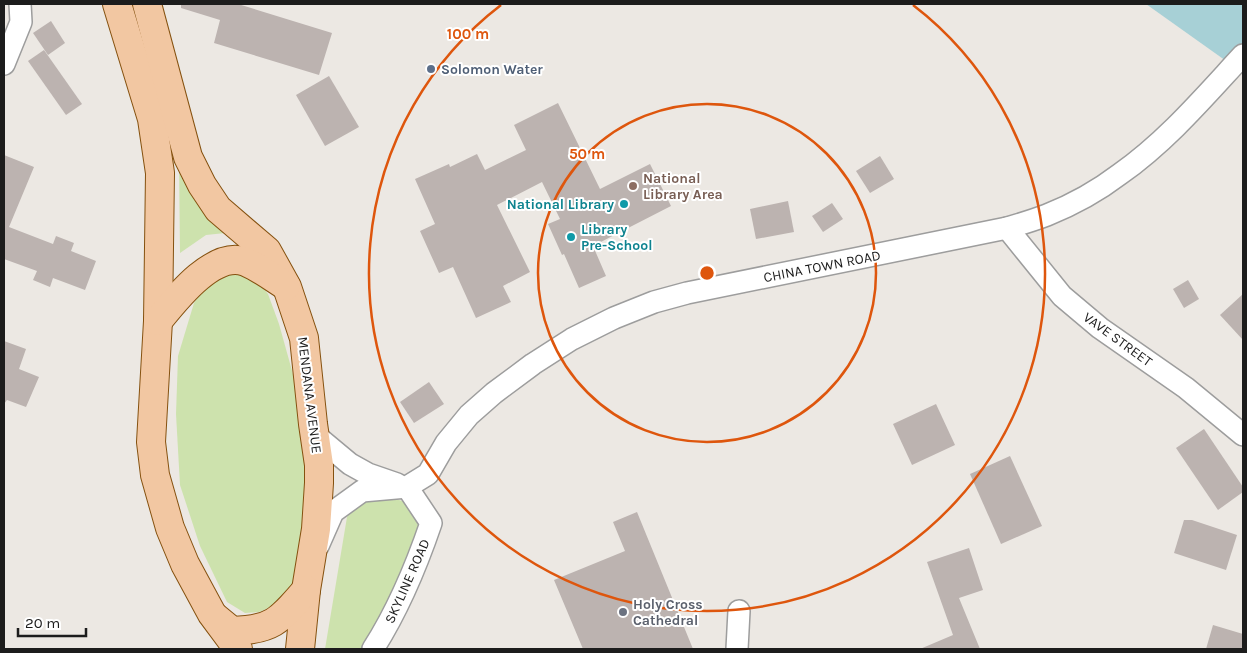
<svg xmlns="http://www.w3.org/2000/svg" width="1247" height="653" viewBox="0 0 1247 653" font-family="Karla,sans-serif">
<style>
.grass{fill:#cde2ad}
.water{fill:#a7d0d6}
.building{fill:#bcb3b0}
.lines{fill:none;stroke-linecap:round;stroke-linejoin:round}
.minor-casing{stroke:#9d9d9d;stroke-width:24}
.major-casing{stroke:#85510f;stroke-width:30}
.minor{stroke:#fff;stroke-width:21}
.major{stroke:#f2c7a2;stroke-width:28}
.ring{fill:none;stroke:#de560d;stroke-width:2.5}
.service-dot{fill:#5c6f8a;stroke:#fff;stroke-width:2}
.education-dot{fill:#8d6e63;stroke:#fff;stroke-width:2}
.culture-dot{fill:#0f9aa8;stroke:#fff;stroke-width:2}
.worship-dot{fill:#6b7280;stroke:#fff;stroke-width:2}
.labels{text-anchor:middle;stroke-width:4;stroke-linejoin:round;paint-order:stroke}
.service-label{font-size:14px;font-weight:bold;fill:#4e5e75;stroke:#fff;text-anchor:start}
.education-label{font-size:14px;font-weight:bold;fill:#785e54;stroke:#fff;text-anchor:start}
.culture-label{font-size:14px;font-weight:bold;fill:#0d838f;stroke:#fff;text-anchor:end}
.street-label{font-size:14px;fill:#1c1c1c;stroke:#fff}
.worship-label{font-size:14px;font-weight:bold;fill:#5b616d;stroke:#fff;text-anchor:start}
.centre{fill:#de560d;stroke:#fff;stroke-width:2.5}
.ring-label{font-size:15px;text-anchor:middle;font-weight:bold;fill:#de560d;stroke:#fff;stroke-width:4;stroke-linejoin:round;paint-order:stroke}
</style>
<rect width="100%" height="100%" fill="#ece8e3"/>
<!-- grass -->
<g class="grass">
<path d="M179,160L235,232L206,235L180,253Z"/>
<path d="M237,271L255,278L268,294L279,324L296,385L305,461L304,521L293,587L280,603L259,612L245,613L227,602L200,546L180,485L176,414L178,356L194,303L208,281Z"/>
<path d="M384,495L408,503L416,514L419,531L411,557L364,649H325L347,517L352,505Z"/>
</g>
<!-- water -->
<path class="water" d="M1146,4H1243V73Z"/>
<!-- building -->
<g class="building">
<path d="M181,4H238L332,33L319,75L214,43L220,20L181,8Z"/>
<path d="M51,21L65,43L48,55L33,33Z"/>
<path d="M44,50L82,104L66,115L28,61Z"/>
<path d="M329,76L359,127L325,146L296,95Z"/>
<path d="M558,103L600,189L650,164L671,206L593,246L606,276L579,288L564,254L562,255L548,224L560,219L542,182L497,205L530,272L503,286L511,302L476,318L453,267L439,273L420,231L435,224L415,179L449,164L450,167L477,154L485,170L526,150L514,125Z"/>
<path d="M4,155L34,167L9,227L53,244L56,236L74,243L71,251L96,261L85,290L53,278L50,287L33,280L37,271L4,259Z"/>
<path d="M880,156L894,179L870,193L856,171Z"/>
<path d="M788,201L794,232L756,239L750,209Z"/>
<path d="M832,203L843,219L823,232L812,216Z"/>
<path d="M1188,280L1199,299L1184,308L1173,289Z"/>
<path d="M1243,294V340L1220,315Z"/>
<path d="M4,341L26,349L19,369L39,377L26,407L7,400L4,404Z"/>
<path d="M429,382L444,404L414,423L400,402Z"/>
<path d="M936,404L955,445L912,465L893,424Z"/>
<path d="M1204,429L1243,487V492L1218,510L1176,448Z"/>
<path d="M1010,456L1042,526L1001,544L970,474Z"/>
<path d="M637,512L693,649H583L554,580L625,551L613,522Z"/>
<path d="M1184,520H1192L1237,535L1226,570L1174,553Z"/>
<path d="M969,548L983,590L959,598L980,649H920L953,635L927,562Z"/>
<path d="M1213,625L1243,634V649H1206Z"/>
</g>
<g class="lines">
<!-- minor casing -->
<g class="minor-casing">
<g id="minor">
<path d="M4,64L21,22L20,4"/>
<path d="M1007,228L1062,296L1100,328L1186,388L1243,435"/>
<path d="M314,434L350,464L368,474L397,484"/>
<path d="M318,546L333,512L362,491L407,487L428,474L446,443L469,415L494,393L533,364L572,339L614,318L654,302L687,293L1007,228C1021,224 1034,220 1047,215C1072,205 1099,190 1120,174C1167,141 1205,96 1243,55"/>
<path d="M373,649C398,610 416,567 431,523L407,487"/>
<path d="M737,649L739,611"/>
</g>
</g>
<!-- major casing -->
<g class="major-casing">
<g id="major">
<path d="M117,4L152,119L160,173L158,321L151,442L155,475L170,528L185,564L212,614L238,649"/>
<path d="M147,4L188,157L202,185L218,209L267,251L287,287L304,338L313,424L319,465V483L316,529L306,590L300,649"/>
<path d="M158,321C175,300 214,249 246,262C260,268 273,278 286,286"/>
<path d="M215,617L232,631C273,630 280,620 306,590"/>
</g>
</g>
<!-- minor -->
<use href="#minor" class="minor"/>
<!-- major -->
<use href="#major" class="major"/>
</g>
<!-- distance rings -->
<g class="ring">
<circle cx="707" cy="273" r="169"/>
<path d="M913 5A338 338 0 1 1 501 5"/>
</g>
<!-- markers -->
<circle class="service-dot" cx="431" cy="69" r="5"/>
<circle class="education-dot" cx="633" cy="186" r="5"/>
<g class="culture-dot">
<circle cx="624" cy="204" r="5"/>
<circle cx="571" cy="237" r="5"/>
</g>
<circle class="worship-dot" cx="623" cy="612" r="5"/>
<g class="labels">
<!-- service labels -->
<g class="service-label">
<text x="441" y="74">Solomon Water</text>
</g>
<!-- education labels -->
<g class="education-label">
<text x="643" y="183">National<tspan x="643" dy="16">Library Area</tspan></text>
</g>
<!-- culture labels -->
<g class="culture-label">
<text x="614" y="209">National Library</text>
<text x="581" y="234" text-anchor="start">Library<tspan x="581" dy="16">Pre-School</tspan></text>
</g>
<!-- street labels -->
<g class="street-label">
<text transform="translate(822 266) rotate(-11)" y="5">CHINA TOWN ROAD</text>
<text transform="translate(1118 339) rotate(36)" y="5">VAVE STREET</text>
<text transform="translate(310 395) rotate(83)" y="5">MENDANA AVENUE</text>
<text transform="translate(407 581) rotate(-66)" y="5">SKYLINE ROAD</text>
</g>
<!-- worship labels -->
<g class="worship-label">
<text x="633" y="609">Holy Cross<tspan x="633" dy="16">Cathedral</tspan></text>
</g>
</g>
<circle cx="707" cy="273" r="8" class="centre"/>
<g class="ring-label">
<text x="468" y="39">100 m</text>
<text x="587" y="159">50 m</text>
</g>
<!-- border -->
<rect width="1247" height="653" fill="none" stroke="#1c1c1c" stroke-width="10"/>
<!-- scale -->
<path d="M18 628v8h68v-8" fill="none" stroke="#1c1c1c" stroke-width="2.5"/>
<text x="25" y="628" font-size="15" fill="#1c1c1c" stroke="#ffffff" stroke-width="4" paint-order="stroke">20 m</text>
</svg>
